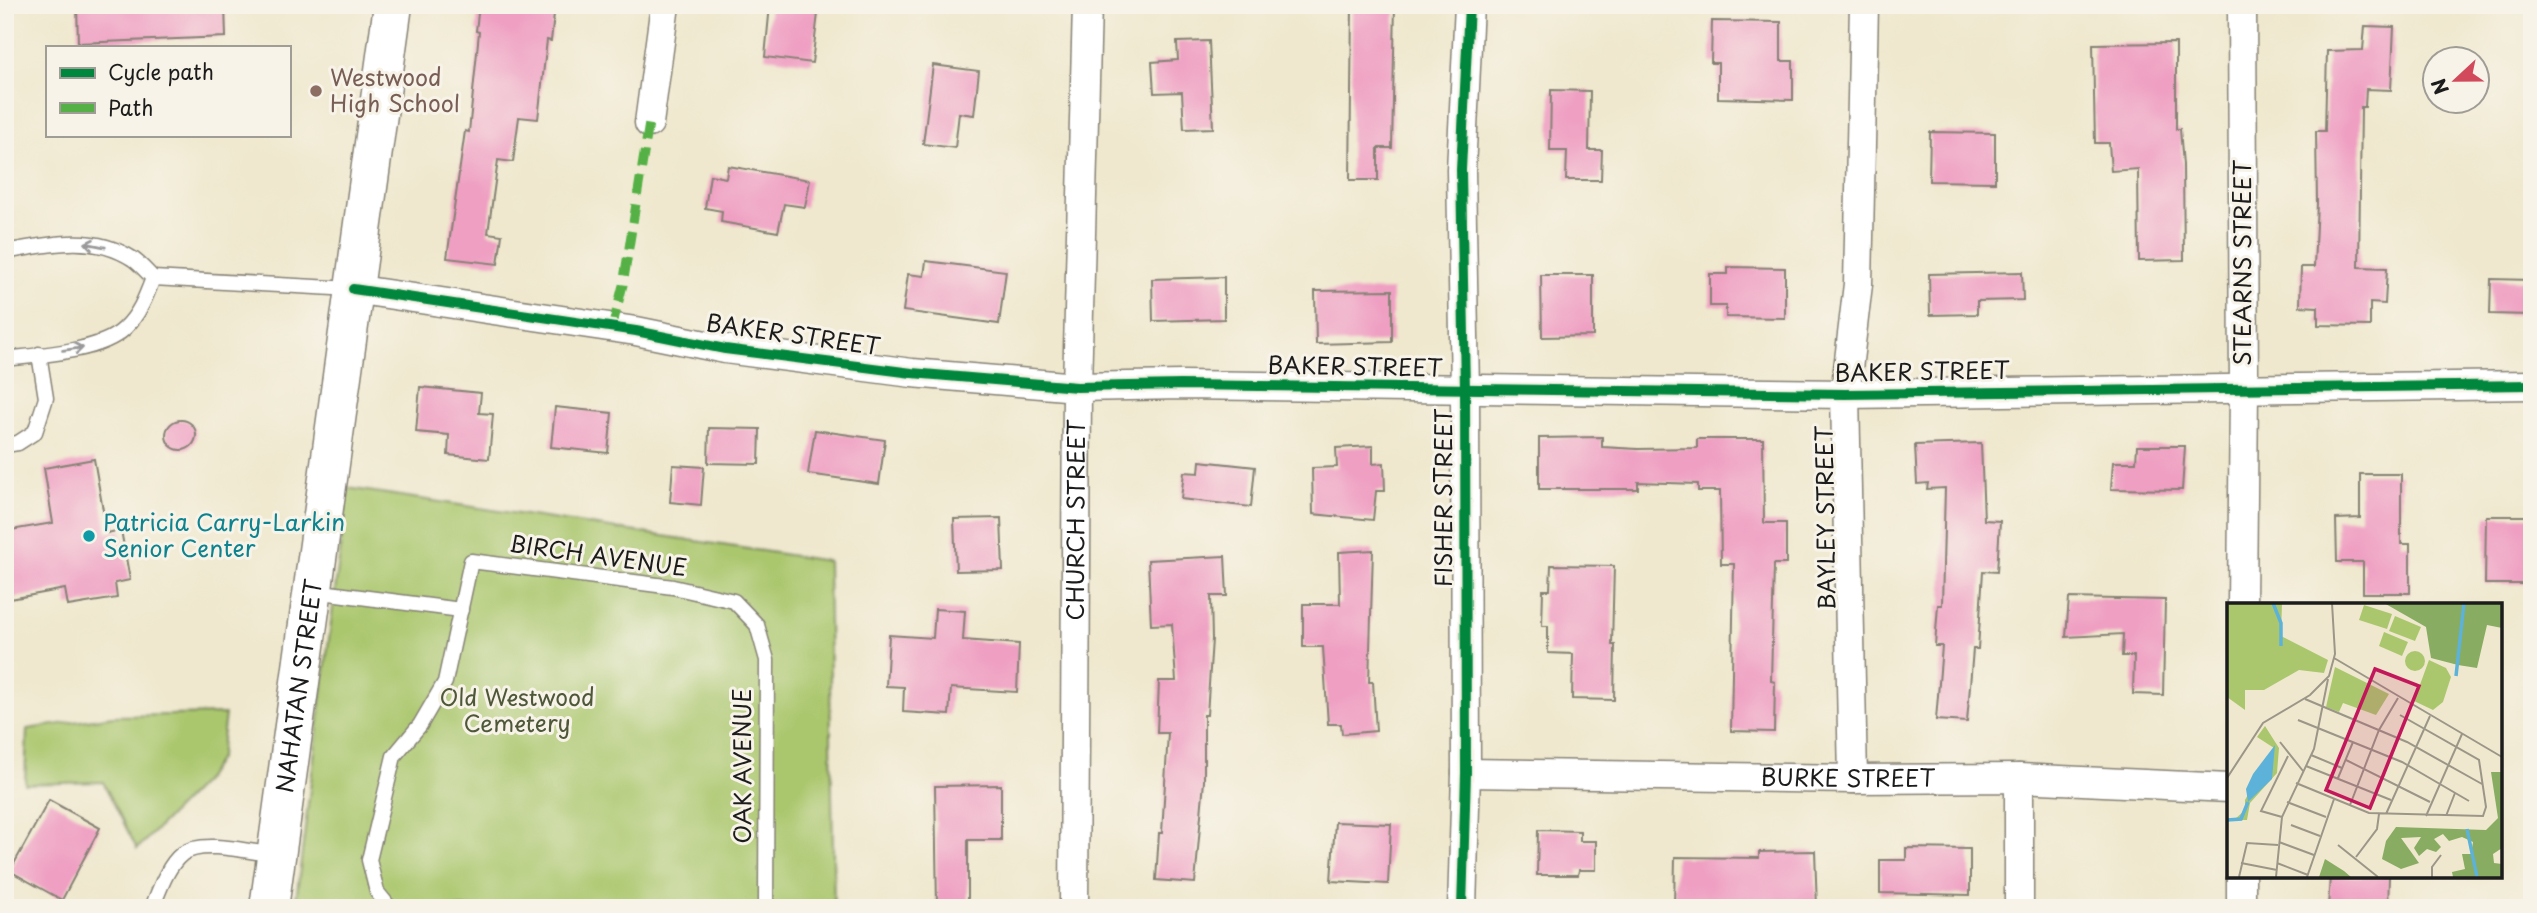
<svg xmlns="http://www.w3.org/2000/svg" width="2537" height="913" viewBox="0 0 2537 913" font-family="'Playpen Sans',sans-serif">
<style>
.green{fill:#abc76e;stroke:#647245;stroke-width:2}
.building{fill:#ef9fc2}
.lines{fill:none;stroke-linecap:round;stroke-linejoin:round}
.service-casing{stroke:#868275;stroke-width:17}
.minor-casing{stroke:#868275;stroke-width:31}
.secondary-casing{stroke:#868275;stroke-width:41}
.service{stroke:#fff;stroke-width:14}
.minor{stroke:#fff;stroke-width:28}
.secondary{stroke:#fff;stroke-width:38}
.quiet{stroke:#55b145;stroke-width:9;stroke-dasharray:18 9;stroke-linecap:butt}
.cycleway-casing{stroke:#f7f3e8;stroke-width:15}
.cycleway{stroke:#00873e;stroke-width:10}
.oneway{stroke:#999}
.education-dot{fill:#8d6e63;stroke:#f7f3e8;stroke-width:2.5}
.culture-dot{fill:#0f9aa8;stroke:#f7f3e8;stroke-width:2.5}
.labels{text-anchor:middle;stroke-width:6;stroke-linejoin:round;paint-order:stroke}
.education-label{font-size:23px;fill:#785e54;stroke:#f7f3e8;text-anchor:start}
.street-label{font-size:23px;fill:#1c1c1c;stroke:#f7f3e8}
.culture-label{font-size:23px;fill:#0d838f;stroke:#f7f3e8;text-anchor:start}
.park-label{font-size:23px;fill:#4e5839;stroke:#f7f3e8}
.inset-river{fill:none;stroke:#5db2d9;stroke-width:3.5}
.inset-road{fill:none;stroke:#9b9687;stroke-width:2}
.view{fill:#c2185b;fill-opacity:0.15;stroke:#c2185b;stroke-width:3.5}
.inset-edge{fill:none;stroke:#1c1c1c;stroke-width:3.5}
</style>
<rect width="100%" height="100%" fill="#f7f3e8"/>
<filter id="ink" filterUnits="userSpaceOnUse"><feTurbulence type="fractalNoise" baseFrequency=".0143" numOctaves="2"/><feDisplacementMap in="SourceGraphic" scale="14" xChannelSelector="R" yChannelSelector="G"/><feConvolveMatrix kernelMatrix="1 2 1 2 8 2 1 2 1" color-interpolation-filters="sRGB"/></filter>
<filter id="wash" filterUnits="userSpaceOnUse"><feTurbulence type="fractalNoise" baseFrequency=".00686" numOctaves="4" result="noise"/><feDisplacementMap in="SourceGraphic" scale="28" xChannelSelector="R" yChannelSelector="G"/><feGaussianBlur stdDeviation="1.57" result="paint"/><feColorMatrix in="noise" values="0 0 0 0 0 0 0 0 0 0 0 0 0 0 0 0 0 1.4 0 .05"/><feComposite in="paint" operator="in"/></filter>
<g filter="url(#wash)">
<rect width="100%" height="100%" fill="#efe8ce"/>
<!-- green -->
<g class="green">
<path d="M348,488L828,561L834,908H295Z"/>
<path d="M225,714L220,757L205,780L137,849L103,782L25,784L27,729L113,716Z"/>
</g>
<g id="blocks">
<!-- building -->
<g class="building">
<path d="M77,5H225L226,37L78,43Z"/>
<path d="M479,5H555L551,41L547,40L538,119L519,117L513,162L498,160L488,233L502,235L498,264L447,258L465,131L469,132L479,32L476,31Z"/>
<path d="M770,5H819L812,63L765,57Z"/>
<path d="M1352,5H1395L1392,148H1378V180H1350Z"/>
<path d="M1712,21L1781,22V61H1793V100L1718,98V63H1711Z"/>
<path d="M2365,26L2394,27L2391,90L2366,89L2365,107H2361L2359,267L2387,268L2385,304L2370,303V326L2318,325V307L2300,306L2301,267H2314L2317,203L2316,131H2325L2327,51L2363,50Z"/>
<path d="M1209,41L1213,128L1184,129L1182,92L1154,93L1152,62L1178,60L1177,42Z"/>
<path d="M2176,43V129H2180L2183,165L2184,260L2139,261L2138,169L2111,171L2109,143H2095L2093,44Z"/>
<path d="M933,65L979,71L974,115L959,113L955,148L923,144Z"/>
<path d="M1551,90L1590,91L1589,150H1602L1601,180H1566L1567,151H1550Z"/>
<path d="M1930,132L1995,133V182L1929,181Z"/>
<path d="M728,166L810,180L805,207L784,204L778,232L721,222L722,211L705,208L710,175L726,178Z"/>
<path d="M926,261L1006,271L999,324L903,311L908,274L924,276Z"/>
<path d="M1728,267L1785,268V318L1726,317V306H1710V274H1728Z"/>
<path d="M2022,272L2023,300L1977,301V314L1930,315L1929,274Z"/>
<path d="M1541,275H1593V336L1542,337Z"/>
<path d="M1224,277V319L1153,321L1152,279Z"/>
<path d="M2491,279L2532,280V315L2490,314Z"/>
<path d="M1392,290V342L1316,344L1315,291Z"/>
<path d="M420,387L481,393L479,413L493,414L489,459L448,455L449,435L416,432Z"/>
<path d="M555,407L612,413L608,453L551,447Z"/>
<circle cx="181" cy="435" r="15"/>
<path d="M709,428L760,429L759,464L708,463Z"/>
<path d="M815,430L885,440L879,484L808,474Z"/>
<path d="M1602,437V447L1638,449L1697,448V439H1763L1764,523H1786V564H1774L1771,681L1775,682L1774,732L1731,731L1734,564H1721L1720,491H1698V484L1638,482V489H1539V438Z"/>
<path d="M1981,443L1984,520L2000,521L1997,572L1983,571L1978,649H1973L1967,722L1936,720L1942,646H1935L1938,605H1942L1945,488L1927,489L1928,483L1917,484L1915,445Z"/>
<path d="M1373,446V464L1384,463L1385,491H1376L1373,520L1313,514L1312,468L1337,467L1336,448Z"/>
<path d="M2137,446H2185L2182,490L2111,489L2113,462H2136Z"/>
<path d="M94,459L107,533L121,530L130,580L115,583L117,598L68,606L65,589L5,600V531L53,523L44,468Z"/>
<path d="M1200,461L1255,467L1251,507L1181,499L1184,472L1199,473Z"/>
<path d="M673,465L704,467L701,505L670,502Z"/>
<path d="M2360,474H2401V544H2410V593H2363V562H2337L2336,519L2360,518Z"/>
<path d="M2486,516H2532V584H2485Z"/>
<path d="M1001,518L1003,570L956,571L954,519Z"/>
<path d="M1373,550L1369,682H1373L1376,731L1342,734L1341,724H1328L1323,647H1303V604H1340L1339,552Z"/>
<path d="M1225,556L1227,596H1211L1212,639L1207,715H1204V781L1195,883L1156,880L1159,833H1162L1168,733H1157L1159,681H1176L1172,624L1151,625L1148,560Z"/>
<path d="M1551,565L1614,566L1612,645H1615L1614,700L1572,699L1573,654L1548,653V626H1542L1543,590H1550Z"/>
<path d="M2069,598L2165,600L2163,695L2133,694L2134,656H2122L2123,634L2066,637Z"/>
<path d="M935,609L965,611L963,640L1019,644L1017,692L951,688L949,715L903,712L904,687L886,686L889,635L933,638Z"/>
<path d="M1001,785V840H968V908H937L935,786Z"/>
<path d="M49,800L100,828L62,900L10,871Z"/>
<path d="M1335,822L1391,824L1388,884L1331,881Z"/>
<path d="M1538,830L1580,831V841H1596V870H1579L1578,875H1537Z"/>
<path d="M1906,848L1970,849V895L1880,893V860H1906Z"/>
<path d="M1815,851L1817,908H1674L1675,857L1759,858V852Z"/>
<path d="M2330,876H2389L2388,908H2328Z"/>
</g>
</g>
</g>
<g filter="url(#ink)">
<use href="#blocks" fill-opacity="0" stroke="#868275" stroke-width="2"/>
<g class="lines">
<!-- service casing -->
<g class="service-casing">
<g id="service">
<path d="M5,252C49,244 93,233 133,259C140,264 147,272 153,278L352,289"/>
<path d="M5,359C38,355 100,352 124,329C139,315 146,297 153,278"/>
<path d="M5,445L18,443L35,432L46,398L39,354"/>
<path d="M314,591L461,610"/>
<path d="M152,908C159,891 167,866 182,854C202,839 250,852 275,855"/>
<path d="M390,908L377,892L369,860L394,756L420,725L445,682L471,561L673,587L734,601L757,625L767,660L766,908"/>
</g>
</g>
<!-- minor casing -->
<g class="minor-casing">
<g id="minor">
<path d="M649,123L665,5"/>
<path d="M353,289L636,331L725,349L912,373L1077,387L1181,385L1845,394L2532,385"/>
<path d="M2242,605L2244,389L2242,5"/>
<path id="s1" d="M1466,773L1853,779L2019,778L2229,788"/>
<path d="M2019,778V908"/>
<path d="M1853,779L1845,394L1858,284L1864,5"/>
<path d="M2241,876V908"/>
<path id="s2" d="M1074,908L1077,387L1087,5"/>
<path d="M1462,908L1466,773L1465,390L1461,170L1469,5"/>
</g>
</g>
<!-- secondary casing -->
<g class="secondary-casing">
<g id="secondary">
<path id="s3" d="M269,908L393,5"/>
</g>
</g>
<!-- service -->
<use href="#service" class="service"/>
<!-- minor -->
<use href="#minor" class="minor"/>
<!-- secondary -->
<use href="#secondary" class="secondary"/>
<!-- quiet -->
<path class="quiet" d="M612,328L623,285L649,123"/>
<!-- cycleway casing -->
<g class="cycleway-casing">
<g id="cycleway">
<path d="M353,289L636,331L725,349L912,373L1077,387L1181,385L1845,394L2532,385"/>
<path d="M1462,908L1466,773L1465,390L1461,170L1469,5"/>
</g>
</g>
<!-- cycleway -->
<use href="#cycleway" class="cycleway"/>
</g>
<!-- one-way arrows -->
<defs><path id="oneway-shaft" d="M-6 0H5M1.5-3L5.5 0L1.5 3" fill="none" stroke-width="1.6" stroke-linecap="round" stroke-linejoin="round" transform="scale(1.75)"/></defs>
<g class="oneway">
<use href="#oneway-shaft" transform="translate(95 245) rotate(-169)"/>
<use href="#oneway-shaft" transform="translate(73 349) rotate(-8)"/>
</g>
</g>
<!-- markers -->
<circle class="education-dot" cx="316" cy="91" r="7"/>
<circle class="culture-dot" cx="89" cy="536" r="7"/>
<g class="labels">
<!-- education labels -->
<g class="education-label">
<text x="330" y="86">Westwood<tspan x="330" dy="26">High School</tspan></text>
</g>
<!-- street labels -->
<g class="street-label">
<text transform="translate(2243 263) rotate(-90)" y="8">STEARNS STREET</text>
<text transform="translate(793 335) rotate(8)" y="8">BAKER STREET</text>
<text transform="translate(1355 367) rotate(1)" y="8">BAKER STREET</text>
<text transform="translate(1922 372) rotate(-1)" y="8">BAKER STREET</text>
<text transform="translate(1444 498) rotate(-90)" y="8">FISHER STREET</text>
<text transform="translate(1826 518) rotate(-91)" y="8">BAYLEY STREET</text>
<text dy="8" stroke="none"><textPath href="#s2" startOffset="388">CHURCH STREET</textPath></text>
<text transform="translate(598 556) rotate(8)" y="8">BIRCH AVENUE</text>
<text dy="8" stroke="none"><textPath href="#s3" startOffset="224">NAHATAN STREET</textPath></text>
<text transform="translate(743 766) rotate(-90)" y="8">OAK AVENUE</text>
<text dy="8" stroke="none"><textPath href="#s1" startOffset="382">BURKE STREET</textPath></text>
</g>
<!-- culture labels -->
<g class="culture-label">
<text x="103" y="531">Patricia Carry-Larkin<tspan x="103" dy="26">Senior Center</tspan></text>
</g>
<!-- park labels -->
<g class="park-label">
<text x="517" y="706">Old Westwood<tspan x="517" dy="26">Cemetery</tspan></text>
</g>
</g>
<!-- overview -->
<g transform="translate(2227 603)">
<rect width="275" height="275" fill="#efe8ce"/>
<path d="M0,0H55L54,33L101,57L97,70L72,67L37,87H18V107L0,94ZM137,2L165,11L160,26L132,17ZM168,13L194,24L188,38L162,28ZM157,29L181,39L175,53L152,43ZM178 58a10 10 0 1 1 20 0a10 10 0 1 1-20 0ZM202,57L219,65L224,74L216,99L206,107L187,98ZM108,64L162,91L149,112L116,100L112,109L99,104ZM38,123L52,145L50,170L23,200L20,217H7L18,207V197L47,145L30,134Z" fill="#abc76e"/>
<path d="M157,0H275V25L260,22L250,65L231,62L204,55L199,24ZM264,169H274L275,245L266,251L267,260L275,261V274H226L225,269L238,266L235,251H244L246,239L235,234L222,238L216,231L207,236L214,244L209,249L200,246L192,253L187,245L194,234L174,235L192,260L174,266L155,256L159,238L169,224L259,227L271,215ZM98,256L117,268L124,274H92Z" fill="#88ac61"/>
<path d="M48,142L45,176L21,199L19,186L26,171Z" fill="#5db2d9"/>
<path class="inset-river" d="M46,0L54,20V43M229,73L237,0M0,217L14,216L21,199M240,226L250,274"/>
<path class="inset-road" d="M107,55L275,154M78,96L180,139L255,181M71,117L175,159L242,198M53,139L76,168M84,152L115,165M119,157L203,199M79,163L164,197M0,175L36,120L83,92L102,73L108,51L105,0M111,175L126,139M69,180L142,210L256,213L259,204L252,157L173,112M60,199L99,214M123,202L152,127L171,95M159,211L203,113M199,213L235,131M219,213L228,190M55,214L34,208L61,153M64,222L93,233M52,239L87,252M111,242L151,274M129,254L150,226L152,211M14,260L50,267M50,260L81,272M12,274L20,240L51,242M49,274L55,214L87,146L101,76M80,274L107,196M205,274V264L214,252"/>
<path class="view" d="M148,66L192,83L143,205L99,187Z"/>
<rect width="275" height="275" class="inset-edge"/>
</g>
<!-- margin -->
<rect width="2537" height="913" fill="none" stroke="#f7f3e8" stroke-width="28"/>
<!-- legend -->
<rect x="46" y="46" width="245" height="91" fill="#f7f3e8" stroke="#9f9d96" stroke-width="2"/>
<rect x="60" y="68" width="35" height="10" fill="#00873e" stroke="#9f9d96" stroke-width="2"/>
<text x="108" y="80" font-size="21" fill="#1c1c1c">Cycle path</text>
<rect x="60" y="103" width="35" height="10" fill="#55b145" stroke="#9f9d96" stroke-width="2"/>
<text x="108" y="116" font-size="21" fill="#1c1c1c">Path</text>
<!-- north arrow -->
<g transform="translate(2456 80) rotate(248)"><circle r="33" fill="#f7f3e8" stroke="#9f9d96" stroke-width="2"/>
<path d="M0-5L12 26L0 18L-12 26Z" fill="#d1495b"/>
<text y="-10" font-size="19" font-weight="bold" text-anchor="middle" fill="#1c1c1c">N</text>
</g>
</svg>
